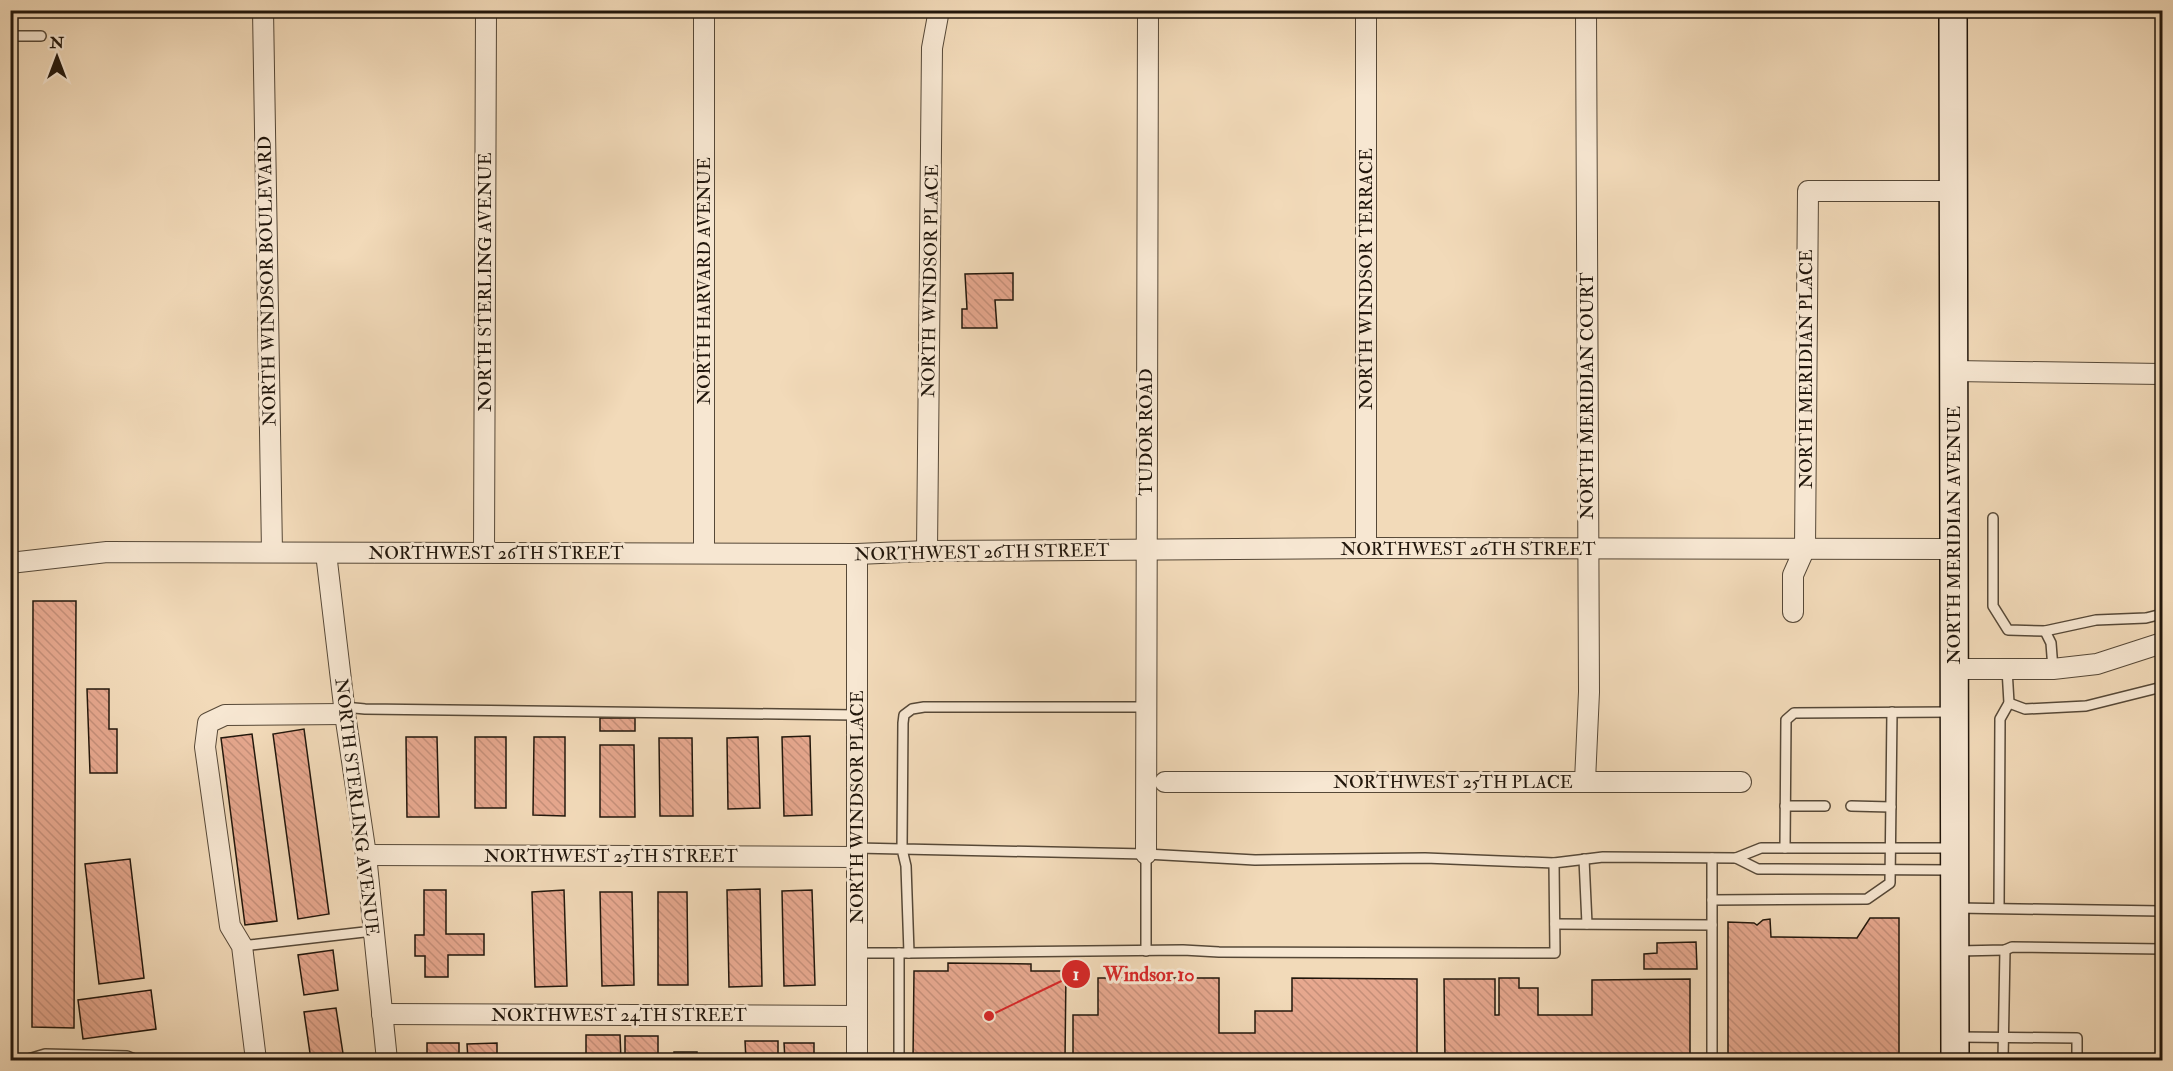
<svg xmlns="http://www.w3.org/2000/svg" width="2173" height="1071" viewBox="0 0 2173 1071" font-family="'IM FELL Double Pica',serif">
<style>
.building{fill:url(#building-back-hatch);stroke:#22170c;stroke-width:1.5}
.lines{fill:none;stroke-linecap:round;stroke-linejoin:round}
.lane-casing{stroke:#564837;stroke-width:12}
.street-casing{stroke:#564837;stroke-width:22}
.secondary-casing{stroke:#22170c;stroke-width:30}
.lane{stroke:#f7e7d2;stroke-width:9}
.street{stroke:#f7e7d2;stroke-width:20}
.secondary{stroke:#f7e7d2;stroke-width:27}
.labels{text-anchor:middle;stroke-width:6;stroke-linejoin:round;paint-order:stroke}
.street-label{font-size:18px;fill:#22170c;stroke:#f7e7d2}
.leader{fill:none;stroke:#d62828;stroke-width:2}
.callout-dot{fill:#d62828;stroke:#f7e7d2;stroke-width:2}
.mark-label{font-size:18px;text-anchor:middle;font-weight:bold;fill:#fff}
.callout-label{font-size:20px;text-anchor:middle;font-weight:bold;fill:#d62828;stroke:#f7e7d2;stroke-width:6;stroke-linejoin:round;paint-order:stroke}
</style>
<defs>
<pattern id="building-back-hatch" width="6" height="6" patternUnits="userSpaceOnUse" patternTransform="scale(1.5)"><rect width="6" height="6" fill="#e7a88f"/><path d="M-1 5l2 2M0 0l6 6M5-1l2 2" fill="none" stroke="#c6907a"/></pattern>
</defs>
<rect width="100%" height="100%" fill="#f2dab9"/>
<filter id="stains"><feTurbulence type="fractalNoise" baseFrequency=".00333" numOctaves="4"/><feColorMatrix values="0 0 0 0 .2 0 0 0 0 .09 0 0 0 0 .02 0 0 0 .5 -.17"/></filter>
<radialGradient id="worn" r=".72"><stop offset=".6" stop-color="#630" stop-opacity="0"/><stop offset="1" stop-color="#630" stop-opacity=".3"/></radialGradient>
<!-- building -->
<g class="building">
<path d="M1013,273V300H995L997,328H962V309H967L965,274Z"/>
<path d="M33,601H76L74,1028L32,1027Z"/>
<path d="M87,689H109V729H117V773H90Z"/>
<rect x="600" y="718" width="35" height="13"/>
<path d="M304,729L329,914L298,919L273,734Z"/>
<path d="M252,734L277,921L245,925L221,738Z"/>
<path d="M810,736L812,815L784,816L782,737Z"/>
<path d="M406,737H437L439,817H407Z"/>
<rect x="475" y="737" width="31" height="71"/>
<path d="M534,737H565V816L533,815Z"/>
<path d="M758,737L760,808L728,809L727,738Z"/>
<path d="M659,738H692L693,816H660Z"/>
<path d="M600,745H634L635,817H600Z"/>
<path d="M130,859L144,978L99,984L85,864Z"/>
<path d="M760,889L762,986L729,987L727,890Z"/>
<path d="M424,890H446V934H484V955H448V977H425V956H415V935H424Z"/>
<path d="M564,890L567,986L535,987L532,892Z"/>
<path d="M812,890L815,985L784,986L782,891Z"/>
<path d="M600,892H632L634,985L602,986Z"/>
<path d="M658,892H687L688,985H658Z"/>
<path d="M1870,918H1899V1060H1728V922L1754,923L1757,925L1763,920L1770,919L1771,937L1857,938Z"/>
<path d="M1696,942L1697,969H1644V954L1657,953V943Z"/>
<path d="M333,950L338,990L304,995L298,955Z"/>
<path d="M948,963L1031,964V971H1066L1065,1060H913L914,971H948Z"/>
<path d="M1098,978H1219V1033H1255V1011H1292V978L1417,979V1060H1073V1015H1098Z"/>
<path d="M1499,978H1519V988H1538V1015H1592V980L1690,979V1060H1445L1444,979H1495V1015H1499Z"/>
<path d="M151,990L156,1029L83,1039L78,1000Z"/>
<path d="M336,1008L344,1060H311L304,1012Z"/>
<path d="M586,1035H620L621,1060H586Z"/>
<rect x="625" y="1036" width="33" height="24"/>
<path d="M745,1041H778V1060H746Z"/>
<rect x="427" y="1043" width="32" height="17"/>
<path d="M497,1043V1060H468L467,1044Z"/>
<path d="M784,1043H814V1060H785Z"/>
<rect x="674" y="1052" width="23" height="8"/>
</g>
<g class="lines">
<!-- lane casing -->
<g class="lane-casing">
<g id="lane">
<path d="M10,36H41"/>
<path d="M1993,518V606L2008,630L2045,631L2096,620L2146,618L2162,614"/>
<path d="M2045,631L2051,643L2053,669"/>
<path d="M2009,703L2025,709L2086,706L2162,687"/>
<path d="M344,707L365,709L856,715"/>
<path d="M1146,707H924L912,709L904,715L903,723L902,849L1146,854L1255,860L1425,858L1554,863L1603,857L1736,858"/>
<path d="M1785,806H1825"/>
<path d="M1851,806L1891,807"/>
<path d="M856,848L902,849L906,866L909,953H899"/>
<path d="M1785,848L1786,720L1794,713L1952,712"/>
<path d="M1712,858V1060"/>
<path d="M1584,859L1587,924"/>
<path d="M1951,870L1758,869L1736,858L1761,848H1953"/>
<path d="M1712,900L1867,899L1890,883L1892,712"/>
<path d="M1957,908L2162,911"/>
<path d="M1999,908L2000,719L2009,703L2007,669"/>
<path d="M1555,924L1712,925"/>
<path d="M242,946L373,931"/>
<path d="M1146,951V854"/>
<path d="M1958,951L2005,950L2012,947L2162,949"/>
<path d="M857,953H899V1060"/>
<path d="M909,953L1183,950L1219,952L1555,953L1554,863"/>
<path d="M1958,1037L2077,1038V1060"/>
<path d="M25,1060L45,1054L127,1056L137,1060"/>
<path d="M2003,1060L2005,950"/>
</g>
</g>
<!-- street casing -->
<g class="street-casing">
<g id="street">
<path d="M263,10L272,552"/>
<path d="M1366,10V548"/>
<path d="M1954,371L2162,374"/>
<path d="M927,551L932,48L939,10"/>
<path d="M704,552V10"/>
<path d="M326,553L345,714L366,855L387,1060"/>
<path d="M484,553L486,10"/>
<path d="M857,554V1060"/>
<path d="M10,563L107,552L857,554L927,551L1366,548L1954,549"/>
<path d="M1793,612V575L1805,548L1808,191H1953"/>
<path d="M1955,669H2053L2097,664L2162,643"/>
<path d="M1585,781L1589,692L1586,10"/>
<path d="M1165,782H1741"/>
<path d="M1146,854L1148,10"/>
<path d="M366,855L856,857"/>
<path d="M382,1014L857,1016"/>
<path d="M256,1060L242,946L230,926L205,747L208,723L225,715L345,714"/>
</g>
</g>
<!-- secondary casing -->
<g class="secondary-casing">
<path id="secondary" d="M1953,10L1955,1060"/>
</g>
<!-- lane -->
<use href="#lane" class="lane"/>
<!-- street -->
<use href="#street" class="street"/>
<!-- secondary -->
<use href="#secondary" class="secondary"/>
</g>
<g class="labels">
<!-- street labels -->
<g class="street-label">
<text transform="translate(1366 279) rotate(-90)" y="6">NORTH WINDSOR TERRACE</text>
<text transform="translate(267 281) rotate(-91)" y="6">NORTH WINDSOR BOULEVARD</text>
<text transform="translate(704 281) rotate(-90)" y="6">NORTH HARVARD AVENUE</text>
<text transform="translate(930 281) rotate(-89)" y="6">NORTH WINDSOR PLACE</text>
<text transform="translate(485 282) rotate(-90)" y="6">NORTH STERLING AVENUE</text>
<text transform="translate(1806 369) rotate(-90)" y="6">NORTH MERIDIAN PLACE</text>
<text transform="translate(1587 396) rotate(-90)" y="6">NORTH MERIDIAN COURT</text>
<text transform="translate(1146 432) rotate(-90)" y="6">TUDOR ROAD</text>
<text transform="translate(1954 535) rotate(-90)" y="6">NORTH MERIDIAN AVENUE</text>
<text x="1468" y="555">NORTHWEST 26TH STREET</text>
<text transform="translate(982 552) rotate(-1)" y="6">NORTHWEST 26TH STREET</text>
<text x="496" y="559">NORTHWEST 26TH STREET</text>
<text x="1453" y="788">NORTHWEST 25TH PLACE</text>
<text transform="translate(357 807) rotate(83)" y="6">NORTH STERLING AVENUE</text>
<text transform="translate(857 807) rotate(-90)" y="6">NORTH WINDSOR PLACE</text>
<text x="611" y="862">NORTHWEST 25TH STREET</text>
<text x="619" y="1021">NORTHWEST 24TH STREET</text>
</g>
</g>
<!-- callouts -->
<path class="leader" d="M989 1016L1076 974"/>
<g class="callout-dot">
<circle cx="989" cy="1016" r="6"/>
<circle cx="1076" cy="974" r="15"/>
</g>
<g class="mark-label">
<text x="1076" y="980">1</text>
</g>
<g class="callout-label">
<text x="1149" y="981">Windsor 10</text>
</g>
<!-- margin -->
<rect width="2173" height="1071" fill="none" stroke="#f2dab9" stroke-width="36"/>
<rect x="12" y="12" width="2149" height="1047" fill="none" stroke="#22170c" stroke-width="3"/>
<rect x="18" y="18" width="2137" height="1035" fill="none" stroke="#22170c" stroke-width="1.5"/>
<!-- north arrow -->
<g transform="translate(57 57)" stroke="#f7e7d2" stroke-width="4.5" paint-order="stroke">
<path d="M0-4.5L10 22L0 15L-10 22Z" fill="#22170c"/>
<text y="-9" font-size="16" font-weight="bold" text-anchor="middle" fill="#22170c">N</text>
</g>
<rect width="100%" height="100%" filter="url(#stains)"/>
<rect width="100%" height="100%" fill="url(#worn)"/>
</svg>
